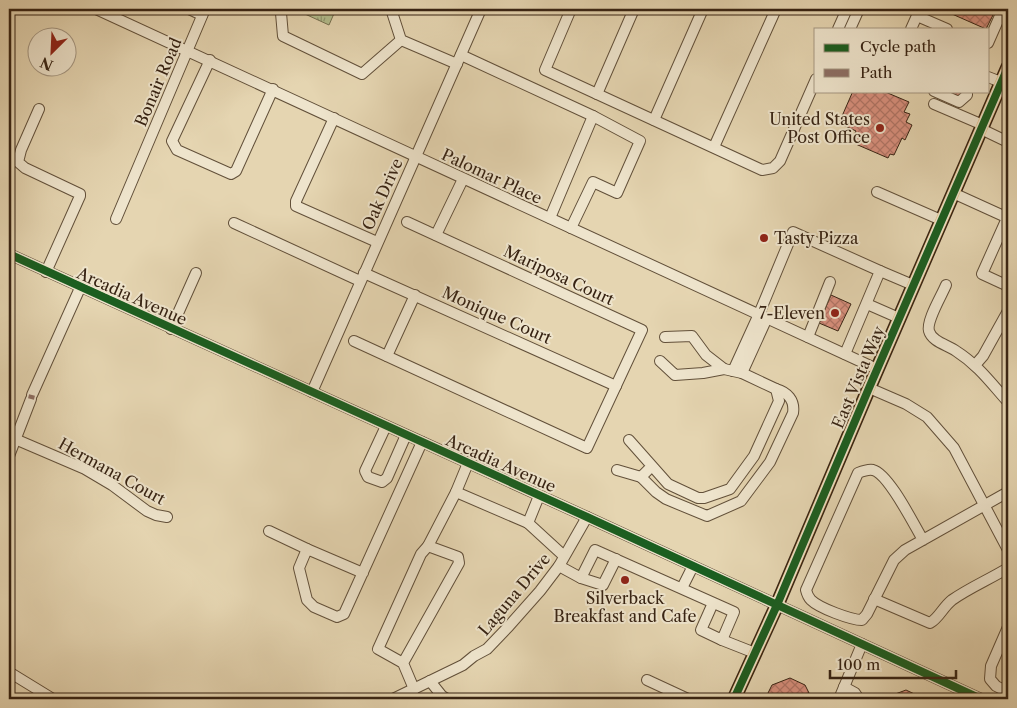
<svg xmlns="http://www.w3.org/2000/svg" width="1017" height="708" viewBox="0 0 1017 708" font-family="'Libre Caslon Text',serif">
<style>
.park{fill:url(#park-tufts);stroke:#757050}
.building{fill:url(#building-cross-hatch);stroke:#372313}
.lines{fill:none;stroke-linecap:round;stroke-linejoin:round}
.minor-casing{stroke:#62503a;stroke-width:12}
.major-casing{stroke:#372313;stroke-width:15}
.minor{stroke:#eee4cc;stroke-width:10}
.major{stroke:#e2ba78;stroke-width:12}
.quiet{stroke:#8d6e63;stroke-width:6;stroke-dasharray:12 6;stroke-linecap:butt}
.cycleway-casing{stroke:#eee4cc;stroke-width:11}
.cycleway{stroke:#1b5e20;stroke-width:8}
.poi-dot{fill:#8f2418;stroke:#eee4cc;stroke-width:2}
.labels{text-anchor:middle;stroke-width:4;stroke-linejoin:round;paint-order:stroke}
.street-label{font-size:16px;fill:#372313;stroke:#eee4cc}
.poi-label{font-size:16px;fill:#372313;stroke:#eee4cc;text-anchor:end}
</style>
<defs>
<pattern id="park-tufts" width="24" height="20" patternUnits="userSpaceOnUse" patternTransform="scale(1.25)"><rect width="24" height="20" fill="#b3bd8d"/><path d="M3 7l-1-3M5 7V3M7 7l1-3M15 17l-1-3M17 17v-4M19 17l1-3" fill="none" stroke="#929972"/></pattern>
<pattern id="building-cross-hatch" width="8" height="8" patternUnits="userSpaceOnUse" patternTransform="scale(1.25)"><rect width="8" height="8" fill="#d9907e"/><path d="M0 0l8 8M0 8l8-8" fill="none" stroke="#b17566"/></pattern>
</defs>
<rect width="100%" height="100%" fill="#e5d5b1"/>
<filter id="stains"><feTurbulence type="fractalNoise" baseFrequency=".004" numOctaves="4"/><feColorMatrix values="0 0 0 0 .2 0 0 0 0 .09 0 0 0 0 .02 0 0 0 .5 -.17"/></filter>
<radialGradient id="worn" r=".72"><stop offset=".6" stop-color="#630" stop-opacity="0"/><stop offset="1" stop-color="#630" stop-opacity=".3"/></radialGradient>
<!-- park -->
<path class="park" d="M294,9H336L329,25Z"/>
<!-- building -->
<g class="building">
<path d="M955,9H979L993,15L986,29L952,14Z"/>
<path d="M853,91H883L909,102L904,112L910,114L906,122L912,125L905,140L902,138L894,155L890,154L888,158L851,142L856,131L839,123Z"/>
<path d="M943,91H963L960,98Z"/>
<path d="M831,295L851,304L838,331L819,323Z"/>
<path d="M790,678L805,685L809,693L802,696L803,699H765L772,685Z"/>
<path d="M906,690L925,699H882Z"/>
</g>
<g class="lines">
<!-- minor casing -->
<g class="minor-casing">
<g id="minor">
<path d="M96,9L877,369"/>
<path d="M189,9L202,15"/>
<path d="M282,9L281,13L283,36L362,74L401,40"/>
<path d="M391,9L401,40L457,64"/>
<path d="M571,9L545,70L762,170L773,168L780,161L816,79"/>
<path d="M917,16L947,29"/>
<path d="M838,29L847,9"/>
<path d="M850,29L859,9"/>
<path d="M911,29L920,9"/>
<path d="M988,43L1003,9"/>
<path d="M461,55L593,116"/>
<path d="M210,60L172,141L177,150L231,174L236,171L273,89"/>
<path d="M988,77L1001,82"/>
<path d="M934,91L959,102L967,95V91"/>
<path d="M597,94L634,9"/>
<path d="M934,104L983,125"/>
<path d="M39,109L21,150L18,162L25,168L80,194V196L46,272"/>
<path d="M334,118L296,201V206L377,242"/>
<path d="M654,120L703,9"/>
<path d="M981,129L1008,142"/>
<path d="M714,147L776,9"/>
<path d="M877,192L941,220"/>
<path d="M953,193L1008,218"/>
<path d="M1008,216L982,274L1008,286"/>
<path d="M550,218L593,116L640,141L617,193L593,182L571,228"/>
<path d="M116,219L205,9"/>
<path d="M234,223L360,281"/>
<path d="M436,235L463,179"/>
<path d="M9,254L587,517L981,699"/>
<path d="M880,271L913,285"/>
<path d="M364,273L616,386"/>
<path d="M946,285C942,295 926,321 929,331C932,342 948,345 956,351C978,365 991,383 1008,402"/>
<path d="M867,304L899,318"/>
<path d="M171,329L196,273"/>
<path d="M665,337L692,336L706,355L724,369"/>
<path d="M808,337L830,282"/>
<path d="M354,341L587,448L642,330L407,222"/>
<path d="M387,356L415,295"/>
<path d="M660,361L675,375L703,373L724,369L742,373L776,389"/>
<path d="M976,364L983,356L1008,311"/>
<path d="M733,371L759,314L793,232L880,271L845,354"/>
<path d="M742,373L767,318"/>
<path d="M869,388L906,404L927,417L954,448L1008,550"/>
<path d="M312,392L481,9"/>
<path d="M32,395L80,288"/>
<path d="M386,426L365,471L368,477L382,482L387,478L406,435"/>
<path d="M15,439L85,469L112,485L147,511L156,515L167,517"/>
<path d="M629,440L668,484L698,498H704L730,489L754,456L779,401L776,389C787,392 795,400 793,413L770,462L741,501L707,516L666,499L656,492L641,477L652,466"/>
<path d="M9,456L31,399"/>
<path d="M617,470L641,477"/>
<path d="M456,492L528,523"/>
<path d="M539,496L528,523L564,556"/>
<path d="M269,531L307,549"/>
<path d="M923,540C914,525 889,474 873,470C868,469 863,471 858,473L806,590C807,594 808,597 811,600C819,608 851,620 862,620L867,614L894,560L905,550L1008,492"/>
<path d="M428,546L456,492L468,463"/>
<path d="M559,566L581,578L595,550L734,612L722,640L701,630L713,603"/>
<path d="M363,573L307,549L299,568L307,600L314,607L337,617L344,614L422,442"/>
<path d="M581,578L603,585L616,559"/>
<path d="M682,588L693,566"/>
<path d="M874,599L930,623C939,618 943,607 952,600C969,588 990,579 1008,568"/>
<path d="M1008,627L991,666L990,679L996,686L1008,692"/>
<path d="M722,640L755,653"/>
<path d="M403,663L459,563L458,557L428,546L421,554L378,649L403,663L414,689"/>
<path d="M9,672L53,699"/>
<path d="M647,680L688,699"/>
<path d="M430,681L442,696L447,699"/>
<path d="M844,687L855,693L859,699"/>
<path d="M393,699L463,665L474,656L487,649L509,626L540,591L559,566L587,517"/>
<path d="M839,699L862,644"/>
</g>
</g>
<!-- major casing -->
<g class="major-casing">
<path id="major" d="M734,699L777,605L869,388L1008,67"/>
</g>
<!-- minor -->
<use href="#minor" class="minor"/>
<!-- major -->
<use href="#major" class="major"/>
<!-- quiet -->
<path class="quiet" d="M31,399L32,395"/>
<!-- cycleway casing -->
<g class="cycleway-casing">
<g id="cycleway">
<path d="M9,254L587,517L981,699"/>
<path d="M734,699L777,605L869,388L1008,67"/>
</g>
</g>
<!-- cycleway -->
<use href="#cycleway" class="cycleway"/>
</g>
<!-- markers -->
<g class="poi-dot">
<circle cx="880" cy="128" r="5"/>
<circle cx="764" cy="238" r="5"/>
<circle cx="835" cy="313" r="5"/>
<circle cx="625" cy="580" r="5"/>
</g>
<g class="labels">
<!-- street labels -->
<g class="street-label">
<text transform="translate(158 82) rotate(-67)" y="6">Bonair Road</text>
<text transform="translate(492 176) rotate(25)" y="6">Palomar Place</text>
<text transform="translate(382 194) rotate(-66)" y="6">Oak Drive</text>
<text transform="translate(559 275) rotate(25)" y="6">Mariposa Court</text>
<text transform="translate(132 296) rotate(24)" y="6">Arcadia Avenue</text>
<text transform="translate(497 315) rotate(24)" y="6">Monique Court</text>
<text transform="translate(858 377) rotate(-67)" y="6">East Vista Way</text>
<text transform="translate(501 463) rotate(24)" y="6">Arcadia Avenue</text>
<text transform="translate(112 471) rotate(29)" y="6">Hermana Court</text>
<text transform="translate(514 594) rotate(-50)" y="6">Laguna Drive</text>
</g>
<!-- poi labels -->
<g class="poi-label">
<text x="870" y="125">United States<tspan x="870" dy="18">Post Office</tspan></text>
<text x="774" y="244" text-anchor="start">Tasty Pizza</text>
<text x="825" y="319">7-Eleven</text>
<text x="625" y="604" text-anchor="middle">Silverback<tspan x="625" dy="18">Breakfast and Cafe</tspan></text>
</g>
</g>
<!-- margin -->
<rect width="1017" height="708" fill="none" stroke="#e5d5b1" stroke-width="30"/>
<rect x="10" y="10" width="997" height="688" fill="none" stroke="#372313" stroke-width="2.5"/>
<rect x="15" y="15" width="987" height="678" fill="none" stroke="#372313"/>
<!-- legend -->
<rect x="814" y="28" width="175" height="65" fill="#eee4cc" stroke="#a59782"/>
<rect x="824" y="44" width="25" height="8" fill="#1b5e20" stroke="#a59782"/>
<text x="860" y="52" font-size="15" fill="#372313">Cycle path</text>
<rect x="824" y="69" width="25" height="8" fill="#8d6e63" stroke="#a59782"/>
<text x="860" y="78" font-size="15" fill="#372313">Path</text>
<!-- north arrow -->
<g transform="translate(52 52) rotate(204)"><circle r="24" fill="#eee4cc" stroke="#a59782"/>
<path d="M0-4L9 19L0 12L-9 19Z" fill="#8f2418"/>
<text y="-8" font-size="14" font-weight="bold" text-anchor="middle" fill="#372313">N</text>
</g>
<!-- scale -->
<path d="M830 670v8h126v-8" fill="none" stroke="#372313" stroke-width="2.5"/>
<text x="837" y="670" font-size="15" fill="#372313" stroke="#eee4cc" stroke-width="4" paint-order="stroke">100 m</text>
<rect width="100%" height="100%" filter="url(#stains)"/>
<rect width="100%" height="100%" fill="url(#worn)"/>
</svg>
